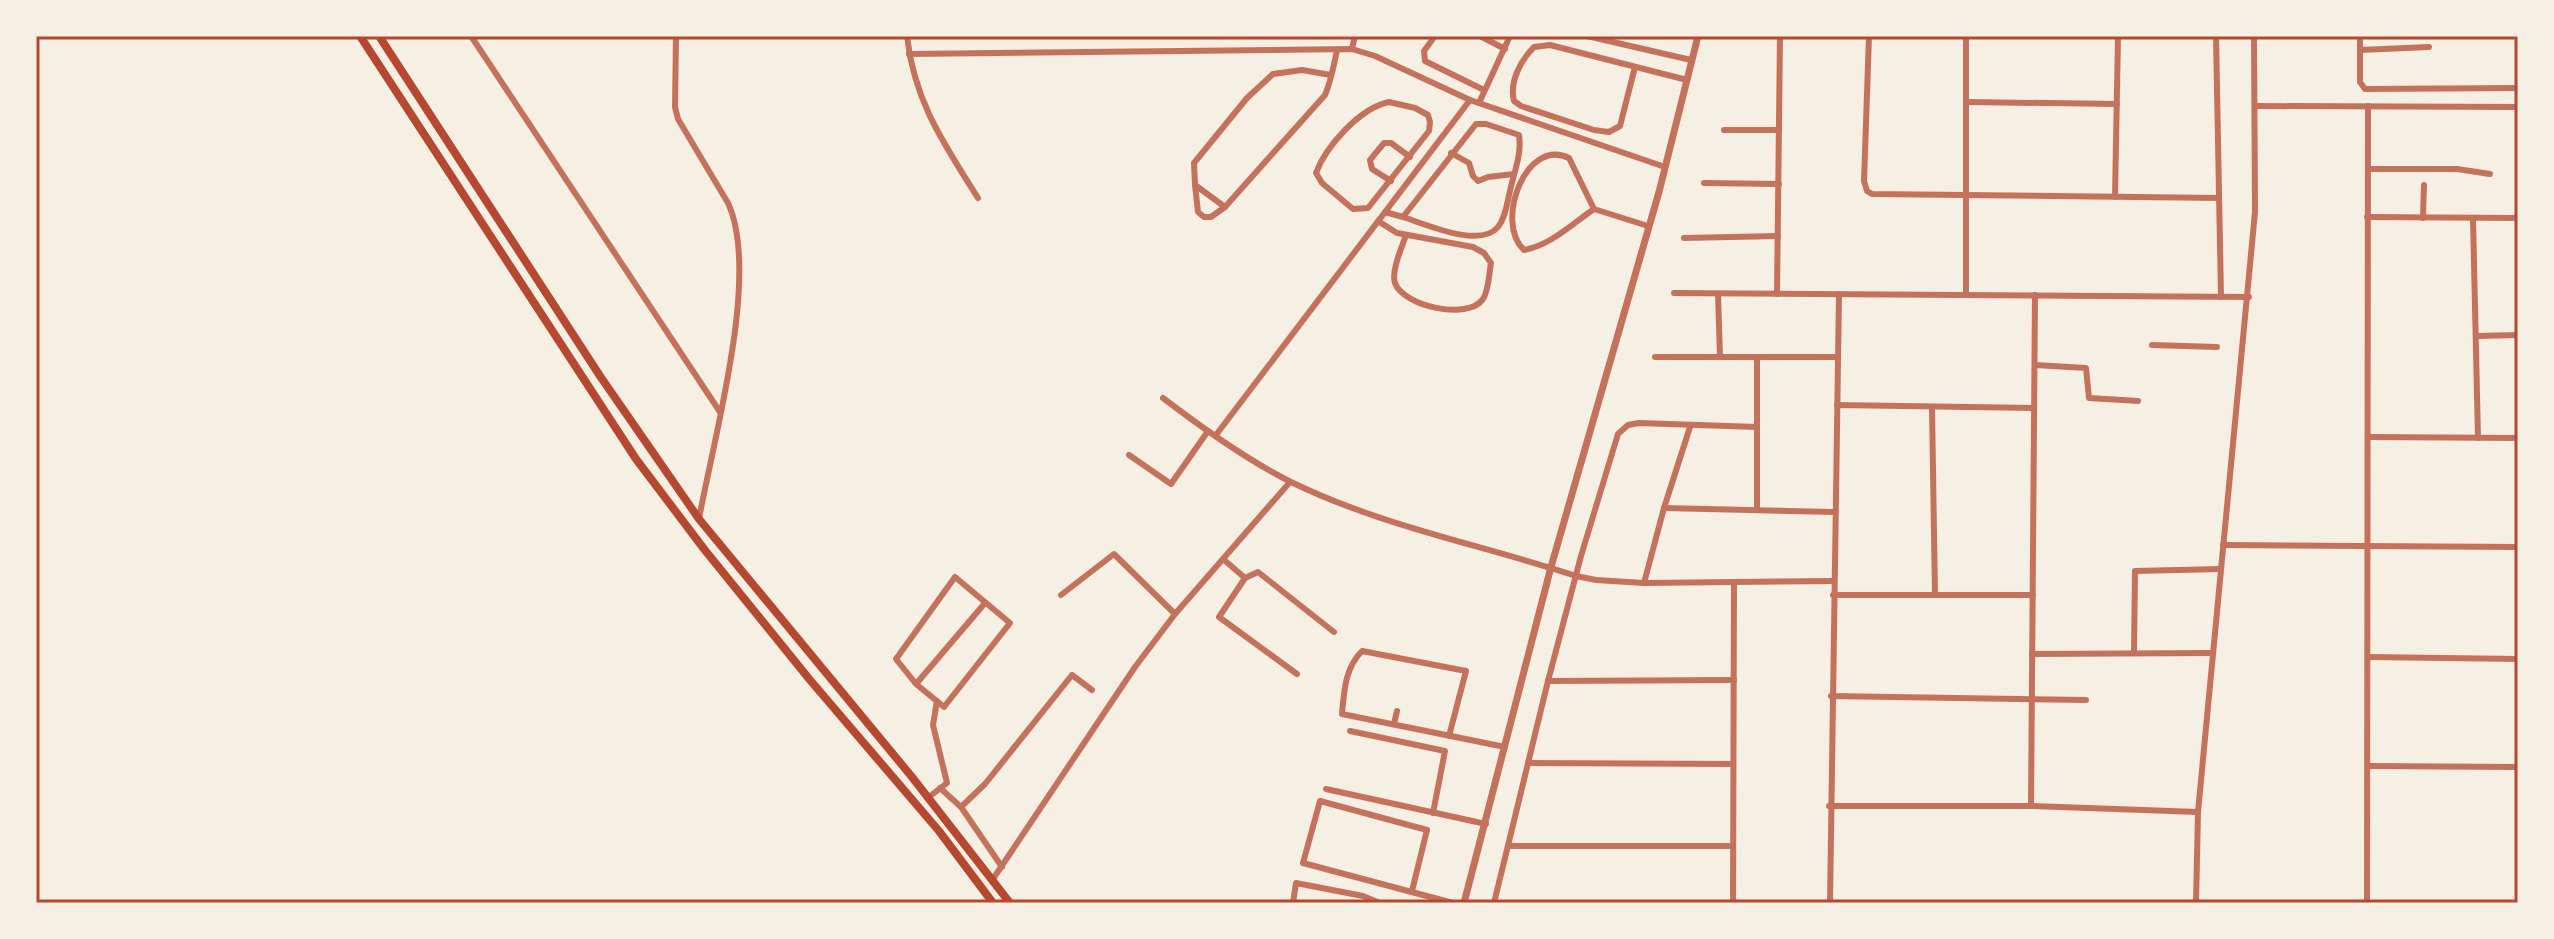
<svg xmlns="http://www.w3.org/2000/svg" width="2554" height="939" viewBox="0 0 2554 939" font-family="'Archivo Narrow',sans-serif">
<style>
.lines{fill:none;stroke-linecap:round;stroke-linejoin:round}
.minor{stroke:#c5725c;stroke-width:6}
.tertiary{stroke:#c5725c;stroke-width:7}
.secondary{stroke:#b5482f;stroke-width:8}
.neatline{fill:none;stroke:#b5482f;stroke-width:3}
</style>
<rect width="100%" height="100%" fill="#f6efe4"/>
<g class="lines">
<!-- minor -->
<g class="minor">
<path d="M471,36L720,412"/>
<path d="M676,36L675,107L678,119L728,203C761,274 713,440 699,519"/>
<path d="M907,36C914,101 944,144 978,198"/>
<path d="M1435,36L1424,51L1425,61L1484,90"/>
<path d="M1480,36L1505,49"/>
<path d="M1587,36L1691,60"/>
<path d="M1869,36L1864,181L1867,191L1872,194L2219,198"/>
<path d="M2216,36L2221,297"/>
<path d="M2360,36V82L2365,89L2518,88"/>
<path d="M1352,49L1355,36"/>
<path d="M2360,50L2429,47"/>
<path d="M909,54L1352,49L1375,56L1470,100L1665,167"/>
<path d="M1635,67L1620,126L1609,132L1594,130L1521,106L1514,101C1509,82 1521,60 1534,47L1550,45L1687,80"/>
<path d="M1331,75L1302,70L1273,74L1247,98L1194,163L1195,185L1225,207L1325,95C1331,81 1334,65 1337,50"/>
<path d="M1389,102L1415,108L1428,115L1430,122L1429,131L1368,208L1353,209L1322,183L1316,173C1326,146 1360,108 1389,102Z"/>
<path d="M1966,102L2117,104"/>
<path d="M1479,103L1510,36"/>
<path d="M2255,106L2518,107"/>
<path d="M1724,130H1779"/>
<path d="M1451,153L1469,163L1473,176L1478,181L1488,177L1514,174"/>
<path d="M2368,169H2457L2490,174"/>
<path d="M1391,181L1372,169L1370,160L1384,143H1391L1410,157"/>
<path d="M1704,183L1779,184"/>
<path d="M1195,185L1198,212L1204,217H1211L1225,207"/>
<path d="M2115,197L2118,36"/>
<path d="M1594,209C1572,224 1551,245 1524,250C1494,222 1526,137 1569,158L1594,209L1648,226"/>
<path d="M1385,212L1403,217L1476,124H1486L1519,135C1522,154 1514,172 1510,191C1507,202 1506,217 1498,227C1480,249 1425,224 1403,217"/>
<path d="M2367,217L2518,218"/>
<path d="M2423,218L2424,185"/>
<path d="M2473,219L2478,438"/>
<path d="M1378,221L1397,233L1473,247L1484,253L1491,263C1489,273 1489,290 1483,299C1468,321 1403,306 1395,283C1391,271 1402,247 1406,235"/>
<path d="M1684,238L1778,236"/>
<path d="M1674,293L2249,297"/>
<path d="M1718,294L1720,357"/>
<path d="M1777,294L1780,36"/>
<path d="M1966,295V36"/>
<path d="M2477,336L2518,335"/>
<path d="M2152,345L2217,347"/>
<path d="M1655,357H1837"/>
<path d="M1757,357V510"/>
<path d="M2035,365L2086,368L2089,398L2138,401"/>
<path d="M1163,398C1201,427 1249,461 1291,482C1381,526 1482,545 1576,576L1596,580L1644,583L1833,581"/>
<path d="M1837,405L2034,408"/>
<path d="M1932,407L1935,595"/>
<path d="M1216,435L1470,100"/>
<path d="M2369,437L2518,438"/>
<path d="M1129,455L1171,484L1208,431"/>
<path d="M1664,508L1835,512"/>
<path d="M2223,545L2518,547"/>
<path d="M1223,559L1245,578L1258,572L1334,632"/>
<path d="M1245,578L1219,617L1297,674"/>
<path d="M1644,583L1664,508L1690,427"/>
<path d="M1061,595L1114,554L1175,614"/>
<path d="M1833,595H2033"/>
<path d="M2134,653L2135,571L2221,569"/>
<path d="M2032,654L2213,653"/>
<path d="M2368,657L2518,659"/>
<path d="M1548,681L1734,680"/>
<path d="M916,684L896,659L955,577L1010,623L944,707L916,684L985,603"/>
<path d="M1831,696L2086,700"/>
<path d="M1394,724L1397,711"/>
<path d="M1350,731L1445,751L1433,813"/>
<path d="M1449,736L1466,671L1362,651C1345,668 1344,691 1342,714L1505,747"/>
<path d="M1528,763L1733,764"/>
<path d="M2368,766L2518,767"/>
<path d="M940,788L961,807L1002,867"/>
<path d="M1326,789L1486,824"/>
<path d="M929,797L947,783L933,725L937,701"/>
<path d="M1829,806H2031L2198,812"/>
<path d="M2031,806L2035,295"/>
<path d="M961,807L985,784L1072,675L1092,690"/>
<path d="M1508,846H1733"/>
<path d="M993,879L1135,667L1175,614L1290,482"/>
<path d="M1412,891L1427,830L1320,801L1303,863L1453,903"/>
<path d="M1293,903L1296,883L1363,896L1380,903"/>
<path d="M1494,903L1548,681L1581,556L1618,434L1628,425L1639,423L1757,427"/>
<path d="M1733,903L1734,582"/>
<path d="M1830,903L1839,294"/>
<path d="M2196,903L2198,812L2255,212L2254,36"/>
<path d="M2367,903L2368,106"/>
</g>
<!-- tertiary -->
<path class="tertiary" d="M1464,903L1551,567L1659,192L1698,36"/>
<!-- secondary -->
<g class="secondary">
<path d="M360,36L636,459L704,549L810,680L939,831L993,903"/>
<path d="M379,36L600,376L699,519L912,777L1010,903"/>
</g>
</g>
<!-- border -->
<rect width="2554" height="939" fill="none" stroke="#f6efe4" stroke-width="76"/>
<rect x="38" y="38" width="2478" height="863" class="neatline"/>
</svg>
